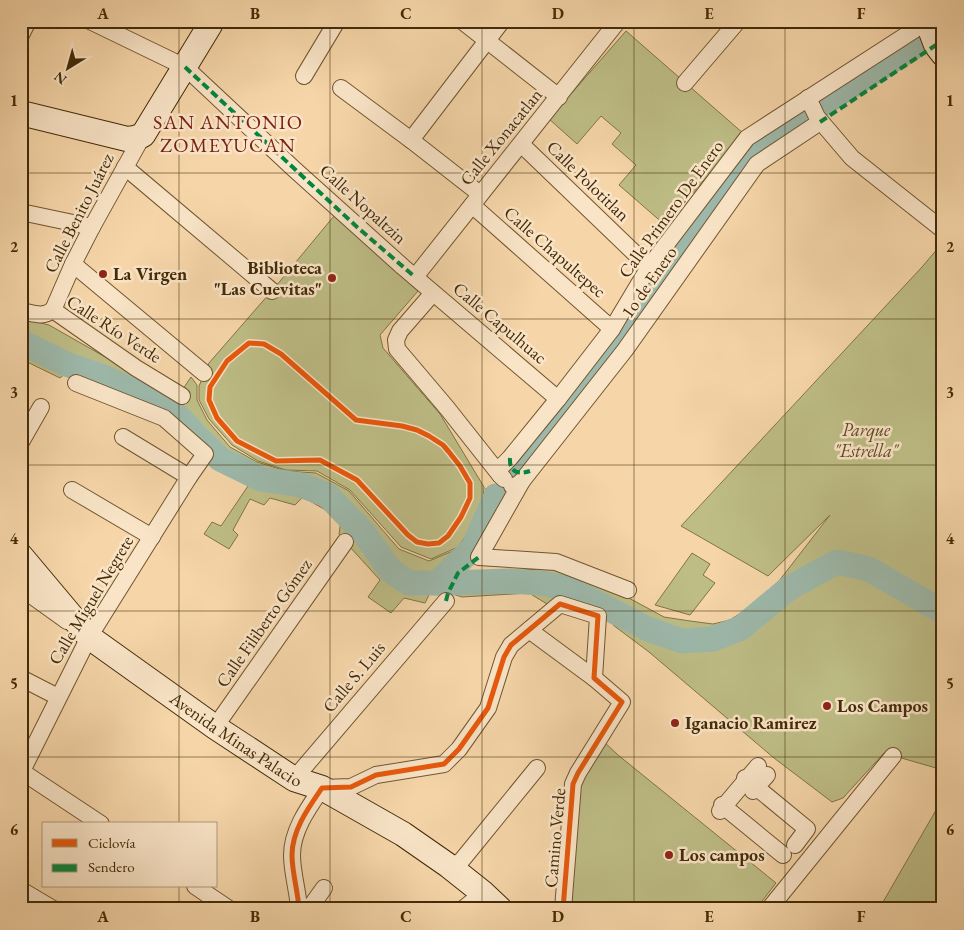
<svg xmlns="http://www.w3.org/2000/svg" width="964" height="930" viewBox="0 0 964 930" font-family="'EB Garamond',serif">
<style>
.green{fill:#bebd86;stroke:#807446}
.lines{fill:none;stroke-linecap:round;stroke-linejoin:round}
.river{stroke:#9db9ab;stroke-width:25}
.street-casing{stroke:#705630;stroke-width:18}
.secondary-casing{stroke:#432b07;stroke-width:26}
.street{stroke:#f9e4c7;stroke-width:16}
.secondary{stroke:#f9e4c7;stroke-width:24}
.quiet{stroke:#00873e;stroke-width:4;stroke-dasharray:8 4;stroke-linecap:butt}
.cycleway-casing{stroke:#f9e4c7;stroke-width:8}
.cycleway{stroke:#e8590c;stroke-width:5}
.grid{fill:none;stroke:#432b07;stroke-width:1;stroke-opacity:0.55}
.poi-dot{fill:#8f2418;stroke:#f9e4c7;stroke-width:2}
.labels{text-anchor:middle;stroke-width:5;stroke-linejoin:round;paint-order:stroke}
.street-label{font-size:18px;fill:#432b07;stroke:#f9e4c7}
.poi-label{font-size:18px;font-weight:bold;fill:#432b07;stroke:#f9e4c7;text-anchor:start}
.park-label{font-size:18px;font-style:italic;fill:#5c4820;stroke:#f9e4c7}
.quarter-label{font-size:20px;letter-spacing:1px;fill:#7a1f14;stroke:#f9e4c7}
.neatline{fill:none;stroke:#432b07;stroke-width:2}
.grid-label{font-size:16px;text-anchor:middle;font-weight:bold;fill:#432b07}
</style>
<rect width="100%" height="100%" fill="#f6d6a9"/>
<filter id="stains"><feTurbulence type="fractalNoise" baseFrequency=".004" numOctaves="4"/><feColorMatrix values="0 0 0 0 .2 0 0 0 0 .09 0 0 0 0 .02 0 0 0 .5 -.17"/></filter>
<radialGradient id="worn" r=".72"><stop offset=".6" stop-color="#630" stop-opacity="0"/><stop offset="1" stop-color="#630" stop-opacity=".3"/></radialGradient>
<!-- green -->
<g class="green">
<path d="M626,31L744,134L665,225L619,185L636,165L612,144L621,133L601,116L577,144L549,119Z"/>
<path d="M334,216L418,291L380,335L383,348L440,414L484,487L483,503L473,526L458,547L431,559L401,547L350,490L317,471L286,470L258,461L232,445L209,419L199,400V386L209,363L276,286Z"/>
<path d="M939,247L943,250V770L884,753L843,798L832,802L774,758L649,652L613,625L618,619L589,606L547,604L529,593L462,597L440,590L432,589L425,603L404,598L391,613L368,597L380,580L339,535L341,519L303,497L295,505L270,498L264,505L250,499L233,530L238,535L229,549L204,534L212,522L221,526L248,486L241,480L240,464L222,455L200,435L183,415L156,396L104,373L77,363L60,378L21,359V318L49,325L144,379L183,389L191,377L197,385V400L207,420L230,447L257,462L286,471L316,473L349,491L399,549L429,561L460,548L475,527L485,503L486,488L493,496L470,546L437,578L464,575L551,568L627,597L664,617L690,621L713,624L730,620L753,605L779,581L830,515L768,576L681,526L922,267Z"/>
<path d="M692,553L710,564L703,575L715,583L690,615L655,605Z"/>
<path d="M603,741L618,755L776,883L756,909H571L580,785Z"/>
<path d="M943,798V909H879Z"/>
</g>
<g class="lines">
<!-- river -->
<g class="river">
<path d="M21,342L66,364L103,377L155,400L180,418L197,437L220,459L261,479L301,485L327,495L363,532L391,571L409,583H451L507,581L541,583L570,589L648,629L682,641L713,639L741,628L789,588L837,562L869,569L943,612"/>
<path d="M512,473L621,333L748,147L813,110L922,42L943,23"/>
<path d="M437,583L473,548L496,496"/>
</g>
<!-- street casing -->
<g class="street-casing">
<g id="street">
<path d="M90,21L185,67L294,169L403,267L558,399"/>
<path d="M462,21L559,97"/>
<path d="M21,35L28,21"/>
<path d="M304,76L337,21"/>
<path d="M685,83L738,21"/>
<path d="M341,88L411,140L480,194"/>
<path d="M808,98L817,117L852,158L943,230"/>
<path d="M411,140L502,21"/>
<path d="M521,144L649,267"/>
<path d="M125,167L272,291"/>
<path d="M472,205L612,329"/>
<path d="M21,212L92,227"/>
<path d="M73,264L204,373"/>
<path d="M415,277L618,21"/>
<path d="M433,293L400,331L396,340L397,349L447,408L500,475L504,479"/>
<path d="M53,310L73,264L92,227L143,135"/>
<path d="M21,311C33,313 42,318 53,310L136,368L182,396"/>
<path d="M123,437L189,477"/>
<path d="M21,442L41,407"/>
<path d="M500,475V468L510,458L558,399L612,329L649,267L747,138L928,21"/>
<path d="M522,481L479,557L556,562L628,590"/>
<path d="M512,486L517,485L522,481L625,350L757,164L820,122"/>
<path d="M72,490L152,537"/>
<path d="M21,588L67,621"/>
<path d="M529,630L594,678"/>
<path d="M21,678L58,697"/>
<path d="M215,727L345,542"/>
<path d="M21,771L101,824"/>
<path d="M22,771L89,637L189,477L205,454L164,418L76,383"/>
<path d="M745,778L807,829L795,845"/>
<path d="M294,779L446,601"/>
<path d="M753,791L767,775"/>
<path d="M722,805L783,855"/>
<path d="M720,811L758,766"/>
<path d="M449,866L452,868L462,860L537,768"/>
<path d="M195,886L229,909"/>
<path d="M21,890L53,909"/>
<path d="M299,909C298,891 292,873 292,855C292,830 309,807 322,788L351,787L376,775L444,764L459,749L488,708L504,657L511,645L560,604L598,616L594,678L622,702L578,773L573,784L563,909"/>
<path d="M309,909L324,888"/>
<path d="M463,909L483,893"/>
<path d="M769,909L893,756"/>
</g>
</g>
<!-- secondary casing -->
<g class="secondary-casing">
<g id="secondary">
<path d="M927,21L936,45L943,54"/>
<path d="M21,113L127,139L135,138L143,135L210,25V21"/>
<path id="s1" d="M21,556L89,637L215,727L294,779L322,788L403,834L449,866L483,893L500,909"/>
</g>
</g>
<!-- street -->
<use href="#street" class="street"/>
<!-- secondary -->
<use href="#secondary" class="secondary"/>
<!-- quiet -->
<g class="quiet">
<path d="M185,67L357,227L415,277"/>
<path d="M820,122L936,45L943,37"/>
<path d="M510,458C509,472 518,475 530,471"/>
<path d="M446,601L448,593L458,573L479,557"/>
</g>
<!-- cycleway casing -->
<g class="cycleway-casing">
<g id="cycleway">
<path d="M249,343L264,344L281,354L356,420L402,426L417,430L429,436L443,445L449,452L460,466L470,483V498L461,517L448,536L439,543L428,544L417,542L408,535L357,480L320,460L276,461L237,441L217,418L209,400L210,387L227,361Z"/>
<path d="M299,909C298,891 292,873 292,855C292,830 309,807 322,788L351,787L376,775L444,764L459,749L488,708L504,657L511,645L560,604L598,616L594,678L622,702L578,773L573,784L563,909"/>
</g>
</g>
<!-- cycleway -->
<use href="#cycleway" class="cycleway"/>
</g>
<!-- grid -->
<path class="grid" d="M179,21V824M330,21V909M482,21V909M634,21V909M785,21V909M21,173H943M21,319H943M21,465H943M21,611H943M21,757H943M179,886V909"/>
<!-- markers -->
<g class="poi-dot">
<circle cx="103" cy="274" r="5"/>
<circle cx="332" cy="278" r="5"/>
<circle cx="827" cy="706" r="5"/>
<circle cx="675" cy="723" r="5"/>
<circle cx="669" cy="855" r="5"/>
</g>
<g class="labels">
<!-- street labels -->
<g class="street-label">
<text transform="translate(501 137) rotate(-51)" y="6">Calle Xonacatlan</text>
<text transform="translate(588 181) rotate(44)" y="6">Calle Polotitlan</text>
<text transform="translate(363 204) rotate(42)" y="6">Calle Nopaltzin</text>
<text transform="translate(671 209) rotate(-54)" y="6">Calle Primero De Enero</text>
<text transform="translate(79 213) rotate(-63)" y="6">Calle Benito Juárez</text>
<text transform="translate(555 252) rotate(41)" y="6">Calle Chapultepec</text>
<text transform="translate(649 282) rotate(-55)" y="6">1o de Enero</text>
<text transform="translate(500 323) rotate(40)" y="6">Calle Capulhuac</text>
<text transform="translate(114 329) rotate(33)" y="6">Calle Río Verde</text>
<text transform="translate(91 600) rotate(-59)" y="6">Calle Miguel Negrete</text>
<text transform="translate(264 623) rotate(-55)" y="6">Calle Filiberto Gómez</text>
<text transform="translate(354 677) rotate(-50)" y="6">Calle S. Luis</text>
<text dy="6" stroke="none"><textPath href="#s1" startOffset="285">Avenida Minas Palacio</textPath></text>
<text transform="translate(555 838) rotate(-85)" y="6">Camino Verde</text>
</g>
<!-- poi labels -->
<g class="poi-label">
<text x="322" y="274" text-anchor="end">Biblioteca<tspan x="322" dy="21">"Las Cuevitas"</tspan></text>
<text x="113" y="280">La Virgen</text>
<text x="837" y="712">Los Campos</text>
<text x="685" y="729">Iganacio Ramirez</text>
<text x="679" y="861">Los campos</text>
</g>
<!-- park labels -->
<g class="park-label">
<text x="866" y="436">Parque<tspan x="866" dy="21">"Estrella"</tspan></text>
</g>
<!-- quarter labels -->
<g class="quarter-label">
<text x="228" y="129">SAN ANTONIO<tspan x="228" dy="23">ZOMEYUCAN</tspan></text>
</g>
</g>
<!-- margin -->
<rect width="964" height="930" fill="none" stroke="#f6d6a9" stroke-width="55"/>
<!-- legend -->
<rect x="42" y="822" width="175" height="65" fill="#f9e4c7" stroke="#b09a7a"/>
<rect x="52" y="839" width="25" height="8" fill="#e8590c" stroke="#b09a7a"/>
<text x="88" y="848" font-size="15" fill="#432b07">Ciclovía</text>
<rect x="52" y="864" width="25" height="8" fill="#00873e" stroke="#b09a7a"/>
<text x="88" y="872" font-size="15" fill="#432b07">Sendero</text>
<!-- north arrow -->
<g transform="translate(68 68) rotate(217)" stroke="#f9e4c7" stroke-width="4" paint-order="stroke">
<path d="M0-4L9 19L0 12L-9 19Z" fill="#432b07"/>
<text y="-8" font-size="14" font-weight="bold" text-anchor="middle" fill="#432b07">N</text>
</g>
<rect x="28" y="28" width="908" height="874" class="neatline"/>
<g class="grid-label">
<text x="103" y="19">A</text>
<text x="255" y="19">B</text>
<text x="406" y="19">C</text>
<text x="558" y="19">D</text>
<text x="709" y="19">E</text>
<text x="861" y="19">F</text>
<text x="14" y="106">1</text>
<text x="950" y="106">1</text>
<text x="14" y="252">2</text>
<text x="950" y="252">2</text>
<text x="14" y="398">3</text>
<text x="950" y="398">3</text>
<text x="14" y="544">4</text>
<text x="950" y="544">4</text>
<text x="14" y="689">5</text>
<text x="950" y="689">5</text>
<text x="14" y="835">6</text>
<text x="950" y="835">6</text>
<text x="103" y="922">A</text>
<text x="255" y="922">B</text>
<text x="406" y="922">C</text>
<text x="558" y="922">D</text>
<text x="709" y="922">E</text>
<text x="861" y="922">F</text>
</g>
<rect width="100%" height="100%" filter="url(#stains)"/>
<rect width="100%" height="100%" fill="url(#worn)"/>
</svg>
